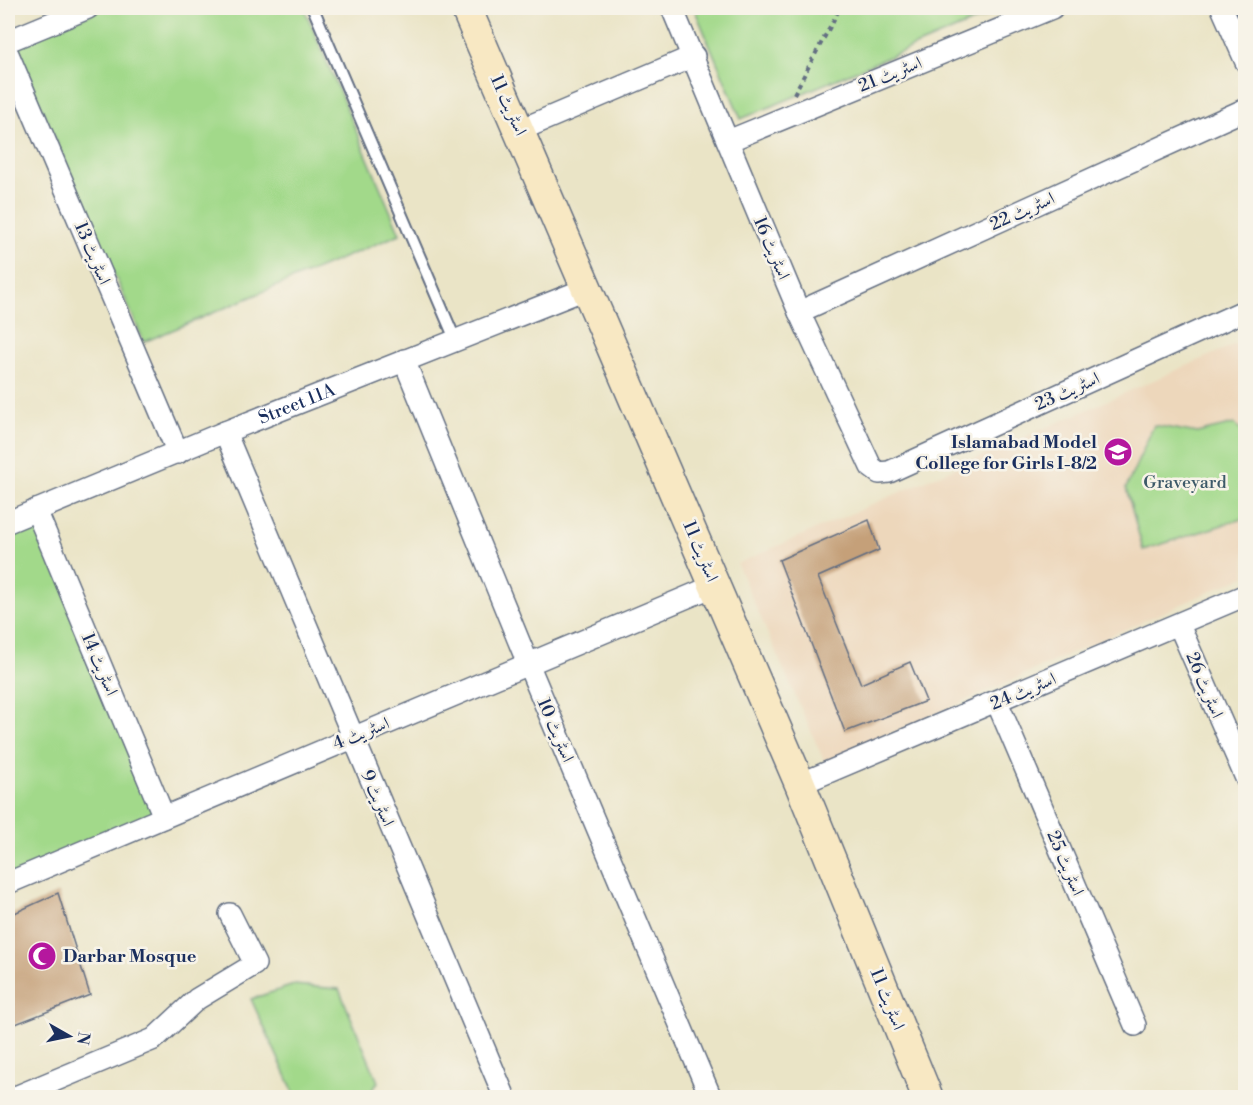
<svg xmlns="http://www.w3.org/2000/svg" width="1253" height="1105" viewBox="0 0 1253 1105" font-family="'Libre Bodoni',Amiri,serif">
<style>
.built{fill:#edd7bb}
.green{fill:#a2d98a;stroke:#5e8474;stroke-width:1.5}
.building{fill:#c5a079}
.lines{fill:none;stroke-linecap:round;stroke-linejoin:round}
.lane-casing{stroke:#636e82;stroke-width:14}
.street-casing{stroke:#636e82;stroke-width:24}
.secondary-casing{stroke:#636e82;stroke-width:33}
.path{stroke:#636e82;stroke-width:4;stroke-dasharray:4.5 4.5;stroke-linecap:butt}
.lane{stroke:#fff;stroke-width:10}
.street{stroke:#fff;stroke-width:21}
.secondary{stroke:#f8e8c3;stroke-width:30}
.labels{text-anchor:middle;stroke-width:5;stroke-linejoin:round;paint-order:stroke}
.street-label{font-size:18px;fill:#1b2f5e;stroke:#f7f3e8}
.poi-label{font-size:18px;font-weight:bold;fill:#1b2f5e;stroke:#f7f3e8;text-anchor:end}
.park-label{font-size:18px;fill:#3d5a69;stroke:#f7f3e8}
</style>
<rect width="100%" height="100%" fill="#f7f3e8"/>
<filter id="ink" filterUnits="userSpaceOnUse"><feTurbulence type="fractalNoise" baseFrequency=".0167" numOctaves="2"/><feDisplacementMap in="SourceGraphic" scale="12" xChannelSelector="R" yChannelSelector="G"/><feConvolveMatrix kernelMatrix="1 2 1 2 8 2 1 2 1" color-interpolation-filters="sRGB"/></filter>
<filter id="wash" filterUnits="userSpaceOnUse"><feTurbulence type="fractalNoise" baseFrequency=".008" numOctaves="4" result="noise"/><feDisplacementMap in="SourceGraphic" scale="24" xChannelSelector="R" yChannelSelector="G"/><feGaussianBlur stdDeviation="1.35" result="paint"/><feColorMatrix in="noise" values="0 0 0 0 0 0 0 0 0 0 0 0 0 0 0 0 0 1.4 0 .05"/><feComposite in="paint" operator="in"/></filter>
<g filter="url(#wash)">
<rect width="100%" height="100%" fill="#eae4c6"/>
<!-- built -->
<path class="built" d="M1245,340V576L825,763L737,564Z"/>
<!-- green -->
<g class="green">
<path d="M105,8H304L400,234L144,342L14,45Z"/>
<path d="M694,8H1006L741,119Z"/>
<path d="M1234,424L1245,433V518L1143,550L1126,488L1154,425L1197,433Z"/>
<path d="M36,510L164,817L8,883V523Z"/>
<path d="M294,985L339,989L378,1082L368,1097H296L251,999Z"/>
</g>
<g id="blocks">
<!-- building -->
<g class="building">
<path d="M869,520L879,550L818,577L861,684L910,662L926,701L845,732L779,560Z"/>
<path d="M58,893L90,995L8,1027V916Z"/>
</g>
</g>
</g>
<g filter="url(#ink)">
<use href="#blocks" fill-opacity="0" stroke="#636e82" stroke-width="1.5"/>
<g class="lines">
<!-- lane casing -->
<g class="lane-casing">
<path id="lane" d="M313,8L455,339"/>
</g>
<!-- street casing -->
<g class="street-casing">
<g id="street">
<path d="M672,8L799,312L871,467L879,473L889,472L1246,310"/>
<path d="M1222,8L1246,62"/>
<path d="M8,41L88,8"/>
<path d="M8,54L178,453"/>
<path d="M520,130L694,56"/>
<path d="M728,141L1052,8"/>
<path d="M799,312L1246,109"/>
<path d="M404,360L529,666L711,1098"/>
<path d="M225,432L505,1098"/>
<path d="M36,510L164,817"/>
<path id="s1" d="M8,522L225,432L588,288"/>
<path d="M1179,625L1246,778"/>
<path d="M997,702L1135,1025"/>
<path d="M800,784L1246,595"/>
<path d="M8,883L716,585"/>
<path d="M13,1098L154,1039L197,999L255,964L230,914"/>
</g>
</g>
<!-- secondary casing -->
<g class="secondary-casing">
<path id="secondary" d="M466,8L800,784L928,1098"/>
</g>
<!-- path -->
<path class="path" d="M794,94L840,8"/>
<!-- lane -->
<use href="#lane" class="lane"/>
<!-- street -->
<use href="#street" class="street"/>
<!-- secondary -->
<use href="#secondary" class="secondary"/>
</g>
</g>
<!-- icons -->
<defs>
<g id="school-disc" transform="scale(1.5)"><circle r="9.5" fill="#b5179e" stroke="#f7f3e8"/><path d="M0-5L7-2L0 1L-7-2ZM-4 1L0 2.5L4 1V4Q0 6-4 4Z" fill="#fff"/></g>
<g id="mosque-disc" transform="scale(1.5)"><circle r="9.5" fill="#b5179e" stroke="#f7f3e8"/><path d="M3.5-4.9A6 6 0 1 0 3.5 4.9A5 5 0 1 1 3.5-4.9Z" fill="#fff"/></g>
</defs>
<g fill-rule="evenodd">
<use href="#school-disc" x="1118" y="452"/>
<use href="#mosque-disc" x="42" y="956"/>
</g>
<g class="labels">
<!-- street labels -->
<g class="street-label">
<text transform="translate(890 74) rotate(-22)" y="6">اسٹریٹ 21</text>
<text transform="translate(509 105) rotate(66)" y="6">اسٹریٹ 11</text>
<text transform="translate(1022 211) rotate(-24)" y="6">اسٹریٹ 22</text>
<text transform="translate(772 248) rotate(67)" y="6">اسٹریٹ 16</text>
<text transform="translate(93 253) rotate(67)" y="6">اسٹریٹ 13</text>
<text transform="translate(1067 391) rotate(-24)" y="6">اسٹریٹ 23</text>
<text dy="6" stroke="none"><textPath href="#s1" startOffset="312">Street 11A</textPath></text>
<text transform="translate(701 551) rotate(67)" y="6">اسٹریٹ 11</text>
<text transform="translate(100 664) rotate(67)" y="6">اسٹریٹ 14</text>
<text transform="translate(1205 685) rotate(67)" y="6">اسٹریٹ 26</text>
<text transform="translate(1023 691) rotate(-23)" y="6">اسٹریٹ 24</text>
<text transform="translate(556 730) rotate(67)" y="6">اسٹریٹ 10</text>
<text transform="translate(361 733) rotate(-22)" y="6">اسٹریٹ 4</text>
<text transform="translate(378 798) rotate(67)" y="6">اسٹریٹ 9</text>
<text transform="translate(1066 863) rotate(67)" y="6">اسٹریٹ 25</text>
<text transform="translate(888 999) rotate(68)" y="6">اسٹریٹ 11</text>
</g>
<!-- poi labels -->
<g class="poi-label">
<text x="1097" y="448">Islamabad Model<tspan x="1097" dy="21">College for Girls I-8/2</tspan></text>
<text x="63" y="962" text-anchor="start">Darbar Mosque</text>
</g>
<!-- park labels -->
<g class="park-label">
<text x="1185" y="488">Graveyard</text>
</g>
</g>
<!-- margin -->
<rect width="1253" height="1105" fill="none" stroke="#f7f3e8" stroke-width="30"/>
<!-- north arrow -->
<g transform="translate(69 1036) rotate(99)" stroke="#f7f3e8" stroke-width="4.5" paint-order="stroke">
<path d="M0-4.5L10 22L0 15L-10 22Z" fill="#1b2f5e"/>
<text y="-9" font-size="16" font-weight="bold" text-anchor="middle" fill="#1b2f5e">N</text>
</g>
</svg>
